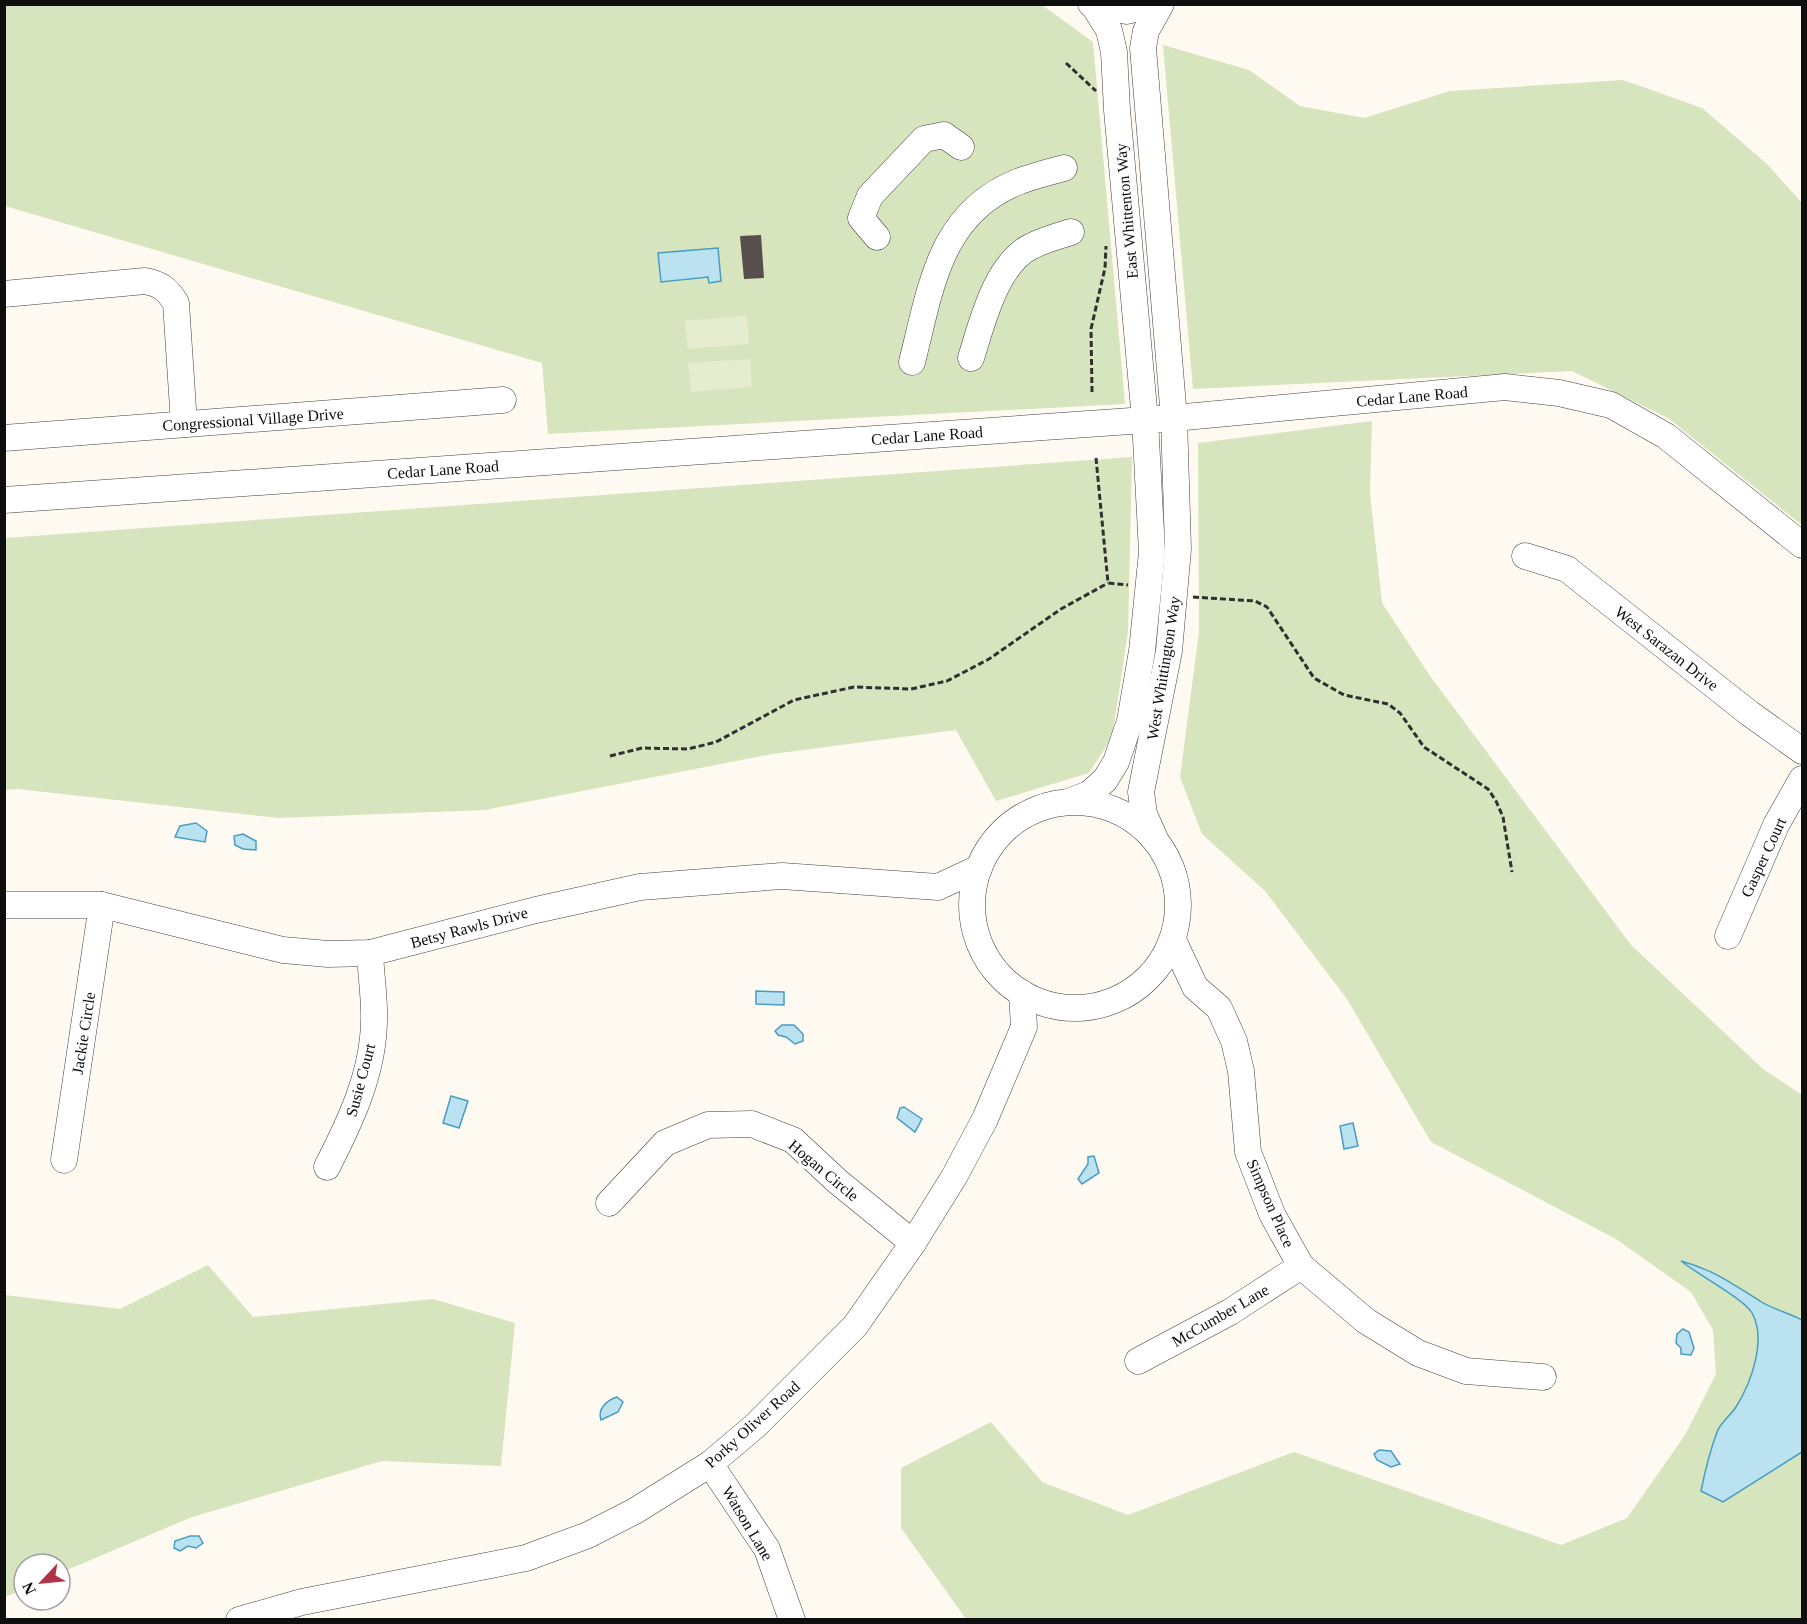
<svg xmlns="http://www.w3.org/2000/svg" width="1807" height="1624" viewBox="0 0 1807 1624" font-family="'Times New Roman',serif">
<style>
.green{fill:#d6e5bd}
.pitch{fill:#e6edce}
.water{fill:#bae2f0;stroke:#489dc1;stroke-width:1.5}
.building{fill:#564f4c}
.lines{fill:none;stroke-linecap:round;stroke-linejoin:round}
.minor-casing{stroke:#414141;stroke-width:27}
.path{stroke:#303030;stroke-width:3;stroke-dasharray:6 3;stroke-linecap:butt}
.minor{stroke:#fff;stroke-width:26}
.labels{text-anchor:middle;stroke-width:6;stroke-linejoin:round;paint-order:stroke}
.street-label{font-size:16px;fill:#0e0e0e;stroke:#fff}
</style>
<rect width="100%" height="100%" fill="#fefaf1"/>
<!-- green -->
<g class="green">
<path d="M4,5H1042L1093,42L1125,404L548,434L542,363L5,206Z"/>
<path d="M1163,45L1249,70L1300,106L1364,118L1450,91L1623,80L1702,108L1767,164L1802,203V525L1668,418L1572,371L1193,389Z"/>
<path d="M1372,421L1370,493L1382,603L1430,676L1631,945L1763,1069L1802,1095V1619H966L901,1528V1468L991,1422L1042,1482L1128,1515L1294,1452L1561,1545L1627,1518L1685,1435L1716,1374L1713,1330L1691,1292L1616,1239L1431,1142L1347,999L1265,891L1202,834L1180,777L1199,632L1198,443Z"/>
<path d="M1132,457L1128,632L1112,737L1089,773L996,801L956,730L772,754L485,810L279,818L17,789L5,790V538Z"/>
<path d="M208,1265L253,1317L433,1299L515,1323L501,1466L382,1461L192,1517L60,1573V1564H24V1589L5,1597V1295L120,1309Z"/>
</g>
<!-- pitch -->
<g class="pitch">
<path d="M747,316L749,344L688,349L685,321Z"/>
<path d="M750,359L752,387L691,392L688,363Z"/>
</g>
<!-- water -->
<g class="water">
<path d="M718,248L721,281L709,283L708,277L661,282L658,253Z"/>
<path d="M196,823L207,831L205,842L175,837L180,826Z"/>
<path d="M243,834L256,841V850L243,849L235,845L234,836Z"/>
<path d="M756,991L784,992V1005L756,1004Z"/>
<path d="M782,1025H794L803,1034V1041L795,1044L786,1037L778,1035L775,1031Z"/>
<path d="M451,1096L468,1101L459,1128L443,1123Z"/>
<path d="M904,1107L922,1119L915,1132L897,1118L900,1108Z"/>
<path d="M1353,1123L1358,1146L1344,1149L1340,1126Z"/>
<path d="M1094,1156L1099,1173L1082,1184L1078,1179L1088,1164V1157Z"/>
<path d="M1681,1261C1714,1270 1731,1283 1760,1301C1772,1309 1789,1313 1802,1320V1452L1723,1502L1701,1491C1705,1471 1710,1451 1717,1432C1720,1423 1731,1415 1736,1407C1751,1383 1767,1340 1752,1313C1744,1299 1697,1274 1681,1261Z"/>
<path d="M1683,1329L1689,1332L1694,1348L1691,1355L1681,1354V1348L1676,1343L1677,1334Z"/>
<path d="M617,1397L623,1402L618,1412L601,1420C597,1409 607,1400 617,1397Z"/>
<path d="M1379,1450L1391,1451L1400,1464L1391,1467L1377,1460L1374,1454Z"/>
<path d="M190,1536H199L203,1543L196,1548L188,1546L180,1551L174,1548L175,1541Z"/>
</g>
<!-- building -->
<path class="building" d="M761,235L764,278L744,279L740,236Z"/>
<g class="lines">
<!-- minor casing -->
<g class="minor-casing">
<g id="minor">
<path d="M1091,4L1127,11L1154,4"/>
<path d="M877,237L861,218L870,196L924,139L944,135L961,147"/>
<path d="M4,294L145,281C161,284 167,289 176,303L184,424"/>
<path d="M971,358C982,323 996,263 1032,246C1044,240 1058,236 1071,232"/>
<path d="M912,362C931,288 939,212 1020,181C1034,176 1049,172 1064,168"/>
<path d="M4,438L503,400"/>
<path d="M4,500L1174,418L1505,387L1559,393L1611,405L1666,436L1802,545"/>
<path d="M1525,556L1567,569L1749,713L1802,751"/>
<path d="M1068,802L1089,794L1105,780L1116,762L1130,721L1142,651L1152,552L1145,420L1117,110L1114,52L1109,30L1094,6"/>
<circle cx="1075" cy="905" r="103"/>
<path d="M1156,841L1144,814L1141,792L1169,651L1178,549L1174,418L1143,48L1146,31L1161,4"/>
<path d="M4,905H102L283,950L328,954L370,953L536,910L640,887L782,876L938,887L979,868"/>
<path d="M1728,936L1776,825L1802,779"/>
<path d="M1173,940L1195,987L1219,1008L1234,1041L1241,1071L1248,1152L1272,1214L1301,1266L1366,1321L1418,1353L1466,1371L1543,1377"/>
<path d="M64,1160L102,905"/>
<path d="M327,1167C350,1122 373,1074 374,1022C375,1000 371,976 370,953"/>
<path d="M609,1203L665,1143L708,1125L752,1124L793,1140L837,1181L913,1243"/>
<path d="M1138,1361L1230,1312L1301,1266"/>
<path d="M710,1464L767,1549L792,1620"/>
<path d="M239,1620L302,1602L526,1558L588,1535L635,1511L710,1464L755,1426L855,1326L913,1243L954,1177L985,1119L1024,1027L1022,993"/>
</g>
</g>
<!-- path -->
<g class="path">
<path d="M1066,63L1096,91"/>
<path d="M1092,392L1091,329L1105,268L1106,246"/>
<path d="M1096,458L1108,583L1128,585"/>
<path d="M1193,597L1255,601L1267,607L1314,678L1344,695L1388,704L1400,713L1424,747L1488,789L1496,801L1503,817L1512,872"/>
<path d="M610,756L642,748L688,749L716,742L794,700L854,687L911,689L947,681L989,659L1061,609L1108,583"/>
</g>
<!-- minor -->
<use href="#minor" class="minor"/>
</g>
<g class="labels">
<!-- street labels -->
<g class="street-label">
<text transform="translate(1126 211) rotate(-95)" y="6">East Whittenton Way</text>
<text transform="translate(1412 396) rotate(-5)" y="6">Cedar Lane Road</text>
<text transform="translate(253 419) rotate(-4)" y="6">Congressional Village Drive</text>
<text transform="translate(927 435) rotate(-4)" y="6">Cedar Lane Road</text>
<text transform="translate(443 469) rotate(-4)" y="6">Cedar Lane Road</text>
<text transform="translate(1667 648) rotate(38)" y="6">West Sarazan Drive</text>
<text transform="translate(1163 668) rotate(-81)" y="6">West Whittington Way</text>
<text transform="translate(1763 857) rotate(-65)" y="6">Gasper Court</text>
<text transform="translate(469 927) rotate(-15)" y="6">Betsy Rawls Drive</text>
<text transform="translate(83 1033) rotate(-81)" y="6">Jackie Circle</text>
<text transform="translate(360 1080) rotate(-75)" y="6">Susie Court</text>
<text transform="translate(824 1170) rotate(40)" y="6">Hogan Circle</text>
<text transform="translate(1271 1203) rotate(66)" y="6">Simpson Place</text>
<text transform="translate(1220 1315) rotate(-30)" y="6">McCumber Lane</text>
<text transform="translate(752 1424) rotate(-42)" y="6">Porky Oliver Road</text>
<text transform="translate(748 1523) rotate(59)" y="6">Watson Lane</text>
</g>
</g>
<!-- border -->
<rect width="1807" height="1624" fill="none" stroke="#0e0e0e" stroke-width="12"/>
<!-- north arrow -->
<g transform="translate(42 1582) rotate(244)"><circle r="28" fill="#ffffff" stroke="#9f9f9f" stroke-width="1.5"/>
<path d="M0-4.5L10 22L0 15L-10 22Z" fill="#b23347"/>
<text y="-9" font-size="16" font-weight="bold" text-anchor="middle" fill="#0e0e0e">N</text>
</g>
</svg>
